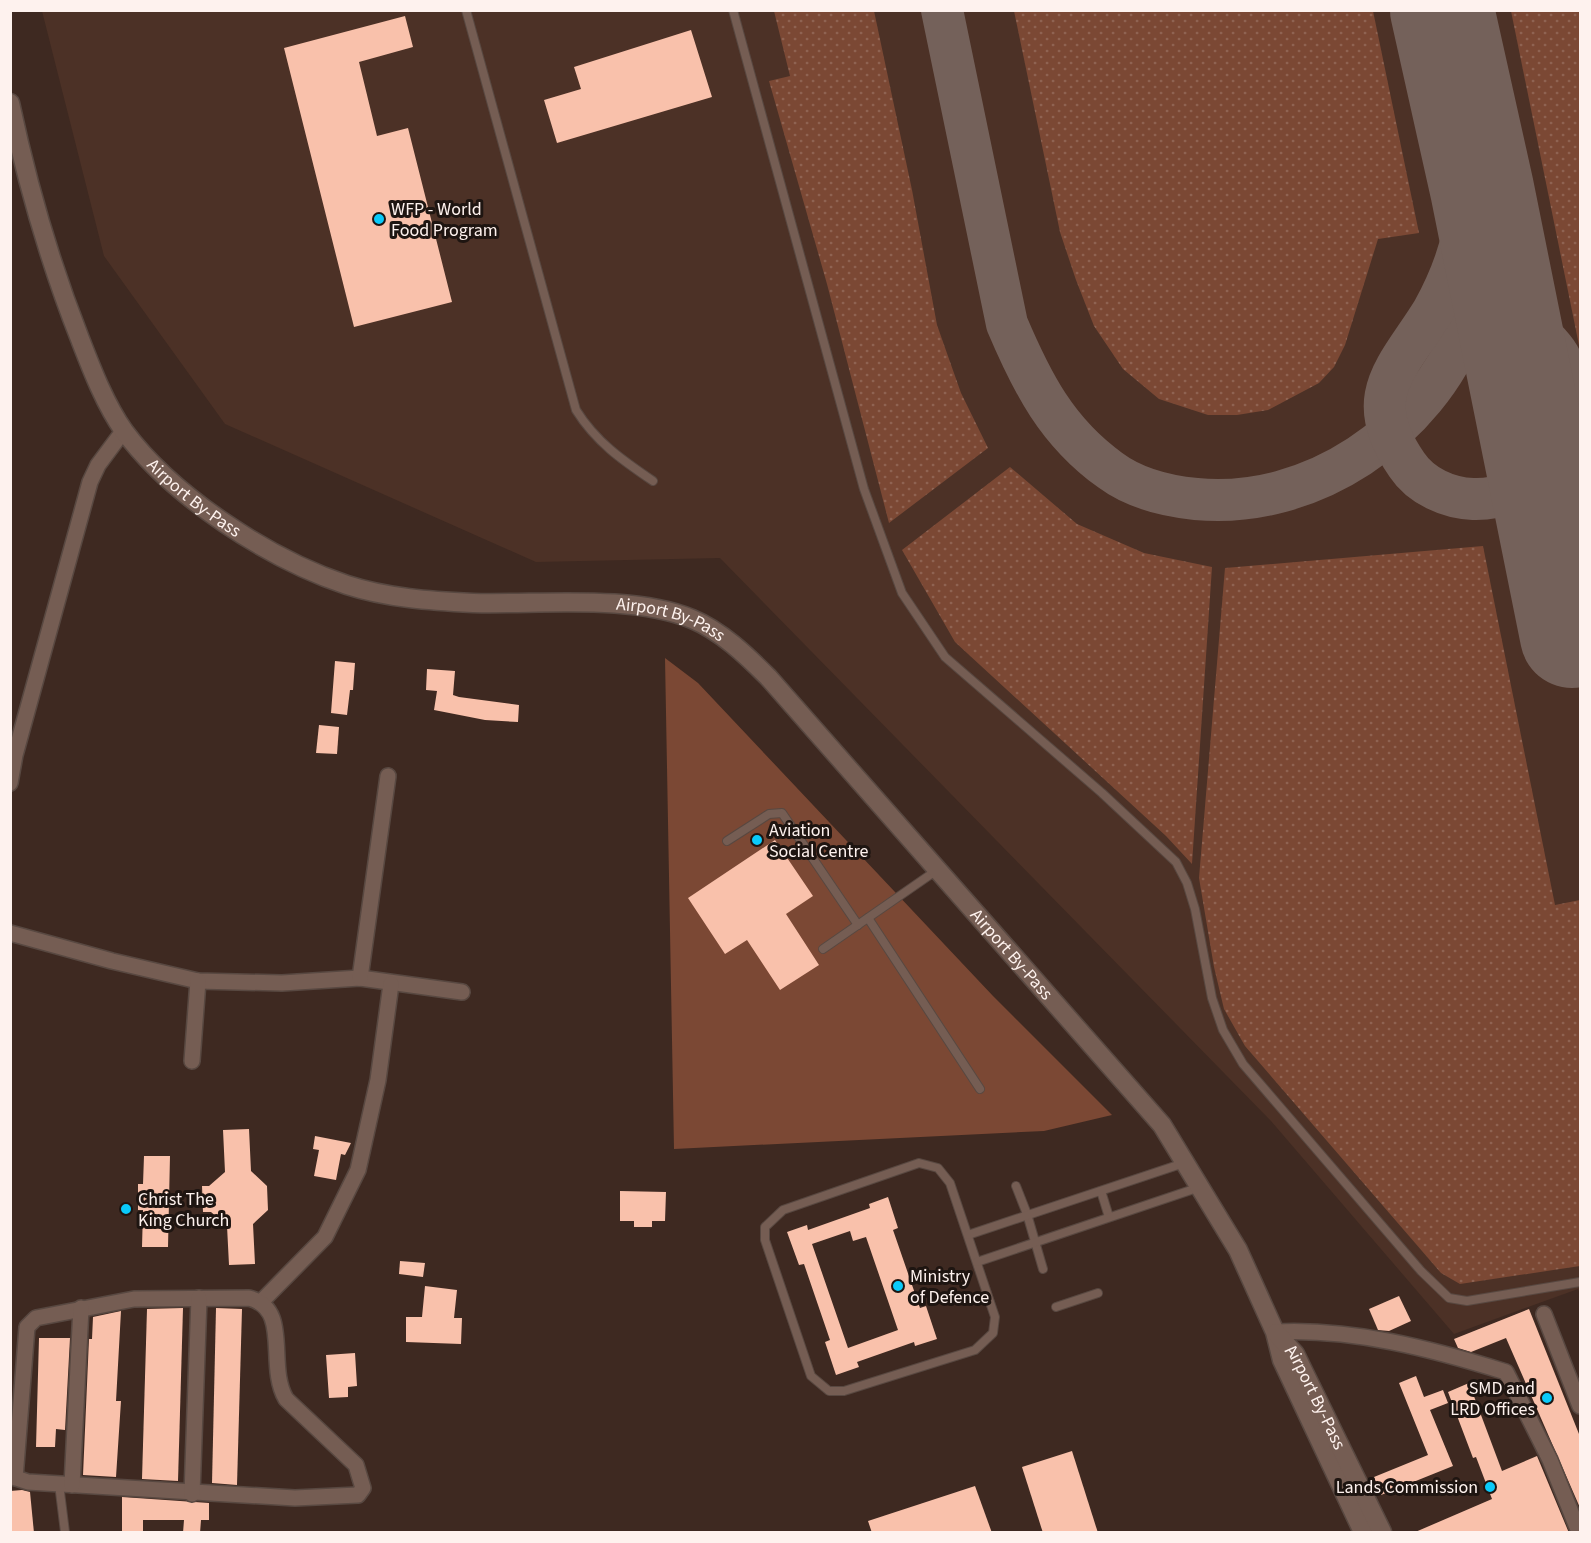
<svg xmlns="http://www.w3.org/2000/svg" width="1591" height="1543" viewBox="0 0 1591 1543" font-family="'Source Sans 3',sans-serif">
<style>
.built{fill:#4c3126}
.grass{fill:url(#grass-dots)}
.pitch{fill:#7b4834}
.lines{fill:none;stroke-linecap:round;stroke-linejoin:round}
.taxiway{stroke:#74615a;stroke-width:42}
.runway{stroke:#74615a;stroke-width:104}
.building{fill:#f9c1ab;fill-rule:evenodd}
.lane-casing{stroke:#584841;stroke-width:10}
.street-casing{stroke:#584841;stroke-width:18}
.secondary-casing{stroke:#584841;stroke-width:21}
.lane{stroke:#755d53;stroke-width:8}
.street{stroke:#755d53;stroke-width:15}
.secondary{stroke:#755d53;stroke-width:18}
.poi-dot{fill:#0acafa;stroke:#1e1511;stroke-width:2}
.labels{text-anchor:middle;stroke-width:6;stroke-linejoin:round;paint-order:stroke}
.poi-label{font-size:18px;fill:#fef2ee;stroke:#1e1511;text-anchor:start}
.street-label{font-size:18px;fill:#fef2ee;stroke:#1e1511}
</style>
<defs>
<pattern id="grass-dots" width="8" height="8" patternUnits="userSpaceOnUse" patternTransform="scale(1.5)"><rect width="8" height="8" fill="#7b4834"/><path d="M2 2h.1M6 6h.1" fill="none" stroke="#8f6352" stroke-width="1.8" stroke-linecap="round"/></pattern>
</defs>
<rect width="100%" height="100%" fill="#3e2921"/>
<!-- built -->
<path class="built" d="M42,11H1580V1294L1578,1289L1454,1334L1271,1121L720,558L536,562L225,424L104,256Z"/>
<!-- grass -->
<g class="grass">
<path d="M774,11H874L912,190L937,325L961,393L988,448L889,523L827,284L769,81L790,76Z"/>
<path d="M1014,11H1373L1419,233L1378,239L1345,345L1334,367L1319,383L1268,410L1237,415H1208L1159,399L1123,369L1094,326L1076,280L1060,232Z"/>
<path d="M1511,11H1580V350Z"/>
<path d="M1010,467L1077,524L1144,553L1212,567L1192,864L1166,836L955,642L902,550Z"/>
<path d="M1483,546L1555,905L1580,900V1266L1460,1284L1441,1273L1245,1046L1224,1009L1214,967L1199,878L1225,568Z"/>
</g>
<!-- pitch -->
<path class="pitch" d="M665,658L698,683L993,996L1112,1115L1044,1131L674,1149Z"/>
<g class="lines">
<!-- taxiway -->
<g class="taxiway">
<path d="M942,10L1007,324C1032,383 1057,432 1110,470C1134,488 1166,496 1196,499C1311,510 1426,432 1467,324C1483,281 1482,234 1482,189"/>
<path d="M1458,91C1466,136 1475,180 1465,226C1459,256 1448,284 1433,311C1398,368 1359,396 1407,465C1421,486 1448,498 1473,499C1501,500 1521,489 1543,472C1577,445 1580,391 1559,356C1551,342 1538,334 1530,321C1514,299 1504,272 1494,248"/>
</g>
<!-- runway -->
<path class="runway" d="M1442,10L1482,189L1572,636"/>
</g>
<!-- building -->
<g class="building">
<path d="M405,16L413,47L359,62L377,136L408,128L452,302L354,327L284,48Z"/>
<path d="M691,30L712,97L557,143L544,100L581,89L574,67Z"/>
<path d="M335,661L355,663L353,690H350L347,715L331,713Z"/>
<path d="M427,669L455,671L453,695L459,697L519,705L518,722L485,720L434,710L437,691L426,690Z"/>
<path d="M319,725L339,727L337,754L316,753Z"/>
<path d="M775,840L813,896L786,914L819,965L780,990L747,940L725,954L688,898Z"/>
<path d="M249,1129L251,1171L267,1186L268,1210L253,1224L255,1264L229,1265L227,1226L211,1212H203L202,1186H209L225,1172L223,1130Z"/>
<path d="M315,1136L351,1143L345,1155L341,1154L336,1180L314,1176L319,1150L313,1149Z"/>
<path d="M144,1156H170L168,1247H142L143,1210H138V1184H143Z"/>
<path d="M620,1191L666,1192L665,1221H652V1227H634V1221H620Z"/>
<path d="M888,1197L898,1228L893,1230L920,1308L926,1306L937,1339L915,1346L914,1342L857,1362L859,1367L836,1375L825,1342L830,1340L804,1264L799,1265L787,1232L807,1225L808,1230L870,1208L869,1204ZM850,1231L853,1241L866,1237L898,1330L848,1348L812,1244Z"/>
<path d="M400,1261L425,1263L423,1277L399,1274Z"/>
<path d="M425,1286L457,1290L454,1318H462L461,1344L406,1342V1317H422Z"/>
<path d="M1399,1296L1411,1321L1389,1331L1378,1330L1369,1309Z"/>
<path d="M183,1308L178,1481L142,1479L147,1309Z"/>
<path d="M216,1308L242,1309L237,1485L212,1483Z"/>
<path d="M1529,1309L1581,1439V1510L1506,1338L1471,1352L1458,1348L1454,1339Z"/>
<path d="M121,1311L116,1401H121L116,1477L83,1475L89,1339H92L93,1317Z"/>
<path d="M39,1338H70L65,1430L56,1429L55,1447H36Z"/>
<path d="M355,1353L357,1386L348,1387V1397L329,1398L326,1355Z"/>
<path d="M1416,1376L1424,1397L1443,1390L1448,1403L1430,1410L1453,1466L1381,1495L1374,1477L1428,1455L1399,1383Z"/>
<path d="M1469,1383L1502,1471L1537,1456L1569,1533H1413L1492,1499L1476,1457L1473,1458L1448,1392Z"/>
<path d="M1072,1451L1098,1533H1043L1022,1467Z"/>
<path d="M975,1486L992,1533H872L868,1521Z"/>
<path d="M22,1490L30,1492L34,1533H10V1491Z"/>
<path d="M122,1497L209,1503V1520H201L200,1533H183L184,1520H143V1533H122Z"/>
</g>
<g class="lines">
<!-- lane casing -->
<g class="lane-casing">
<g id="lane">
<path d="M466,10L576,410C596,442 622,460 653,481"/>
<path d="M733,10L864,489L902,593L945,657L1102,793L1176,862L1187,883L1195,909L1212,998L1223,1030L1243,1064L1421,1271L1449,1298L1467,1301L1580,1282"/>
<path d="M727,841L769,814L782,813L858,925"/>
<path d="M868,918L980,1089"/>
<path d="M823,949L937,870"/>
<path d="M919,1163L938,1168L950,1183L995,1317L993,1333L975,1350L844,1391H829L811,1376L765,1240V1227L783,1210Z"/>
<path d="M1016,1186L1027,1214L1043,1269"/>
<path d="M1101,1191L1109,1217"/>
<path d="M968,1235L1184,1163"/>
<path d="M977,1262L1200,1187"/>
<path d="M1056,1307L1098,1293"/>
<path d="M59,1484L65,1532"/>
</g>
</g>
<!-- street casing -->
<g class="street-casing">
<g id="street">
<path d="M10,783L15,755L90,482L98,465L124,430"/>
<path d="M10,933L112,961L198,981L282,983L360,978L462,992"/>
<path d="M360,978L388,776"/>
<path d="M192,1061L198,981"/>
<path d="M262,1301L325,1237L358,1170L378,1080L391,984"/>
<path d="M1544,1314L1580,1406"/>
<path d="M1275,1332C1353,1328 1432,1349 1506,1372L1550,1460L1579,1532"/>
<path d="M10,1476L28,1482L295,1498L358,1495L363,1488L356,1465L286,1399C266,1365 292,1309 249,1298L134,1299L36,1318L27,1327L15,1478"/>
<path d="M72,1485L81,1308"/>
<path d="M192,1494L199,1298"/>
</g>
</g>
<!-- secondary casing -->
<g class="secondary-casing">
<g id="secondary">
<path id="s1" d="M10,103C27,183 50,263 80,339C92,370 105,404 124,431C173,497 269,559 347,585C387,598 431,601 473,603C538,605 632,594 692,619C721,631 746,655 768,677L1162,1125L1238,1250L1275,1332L1282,1360L1363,1532"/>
<path id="s2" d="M1276,1333L1295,1354L1382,1532"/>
</g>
</g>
<!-- lane -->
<use href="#lane" class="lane"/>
<!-- street -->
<use href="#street" class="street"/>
<!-- secondary -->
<use href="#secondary" class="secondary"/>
</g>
<!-- markers -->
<g class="poi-dot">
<circle cx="379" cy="219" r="6"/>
<circle cx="757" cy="840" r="6"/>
<circle cx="126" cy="1209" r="6"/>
<circle cx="898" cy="1286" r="6"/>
<circle cx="1547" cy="1398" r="6"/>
<circle cx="1490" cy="1487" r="6"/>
</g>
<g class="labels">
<!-- poi labels -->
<g class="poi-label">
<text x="391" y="215">WFP - World<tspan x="391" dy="21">Food Program</tspan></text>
<text x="769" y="836">Aviation<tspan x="769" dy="21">Social Centre</tspan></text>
<text x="138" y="1205">Christ The<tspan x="138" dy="21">King Church</tspan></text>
<text x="910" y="1282">Ministry<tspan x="910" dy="21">of Defence</tspan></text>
<text x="1535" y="1394" text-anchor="end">SMD and<tspan x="1535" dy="21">LRD Offices</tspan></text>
<text x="1478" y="1493" text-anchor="end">Lands Commission</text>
</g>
<!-- street labels -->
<g class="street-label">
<text dy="6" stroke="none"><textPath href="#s1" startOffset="446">Airport By-Pass</textPath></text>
<text dy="6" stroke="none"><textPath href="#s1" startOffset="951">Airport By-Pass</textPath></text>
<text dy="6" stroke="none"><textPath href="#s1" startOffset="1437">Airport By-Pass</textPath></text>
<text dy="6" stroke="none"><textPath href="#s2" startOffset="76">Airport By-Pass</textPath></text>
</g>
</g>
<!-- border -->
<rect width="1591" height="1543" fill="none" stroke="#fef2ee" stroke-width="24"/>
</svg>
